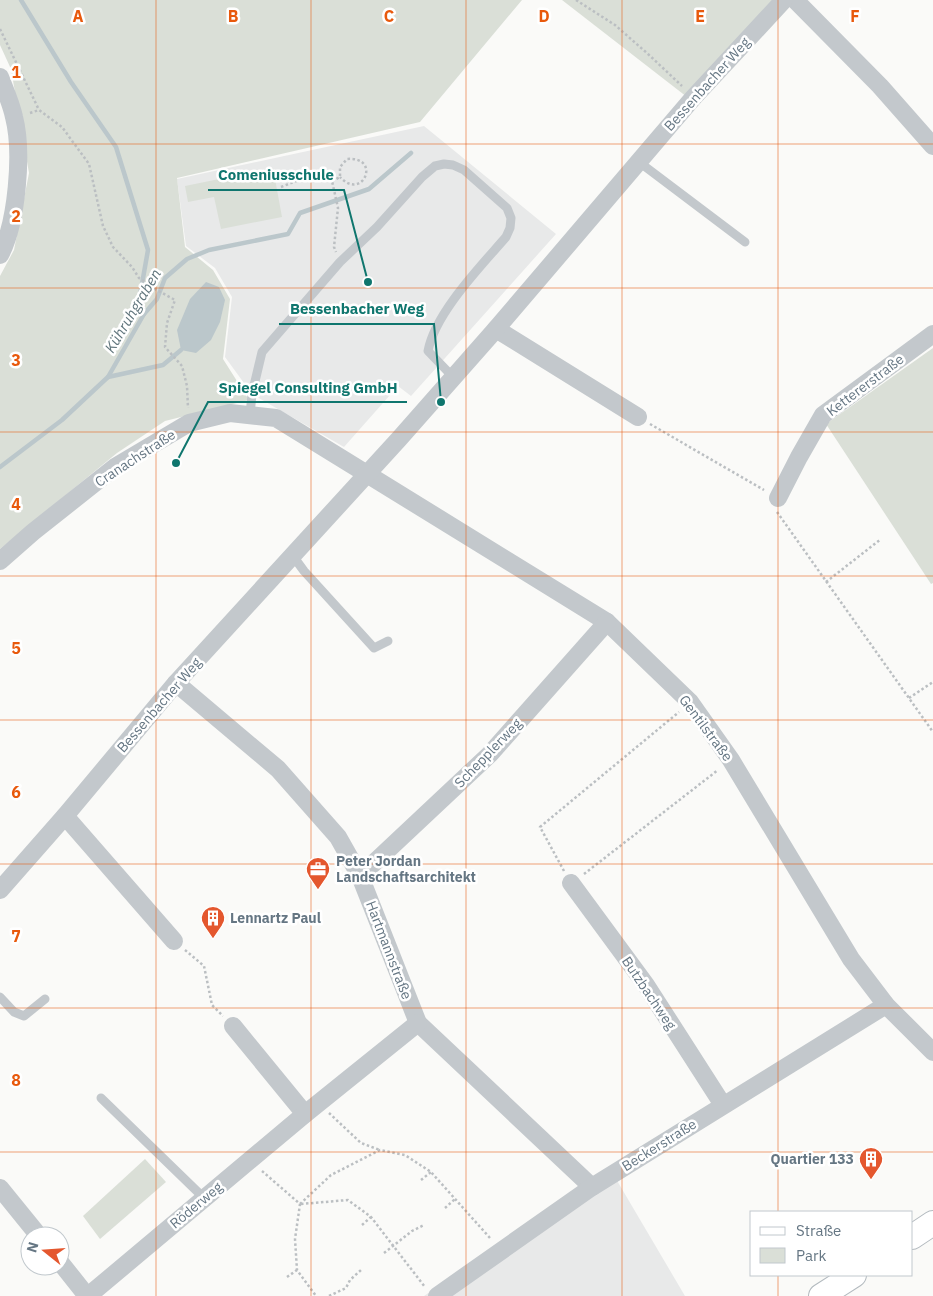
<svg xmlns="http://www.w3.org/2000/svg" width="933" height="1296" viewBox="0 0 933 1296" font-family="'IBM Plex Sans',sans-serif">
<style>
.built{fill:#e8e9e9}
.green{fill:#dadfd7}
.water{fill:#bbc7cb}
.lines{fill:none;stroke-linecap:round;stroke-linejoin:round}
.stream{stroke:#bbc7cb;stroke-width:4.5}
.secondary-casing{stroke:#b3babf;stroke-width:26}
.path{stroke:#bbbfc2;stroke-width:2.5;stroke-dasharray:2.5 2.5;stroke-linecap:butt}
.lane{stroke:#c3c8cc;stroke-width:9}
.street{stroke:#c3c8cc;stroke-width:18}
.secondary{stroke:#fff;stroke-width:24}
.grid{fill:none;stroke:#e8590c;stroke-width:1;stroke-opacity:0.55}
.labels{text-anchor:middle;stroke-width:5;stroke-linejoin:round;paint-order:stroke}
.street-label{font-size:14px;fill:#657683;stroke:#fff}
.poi-label{font-size:14px;font-weight:bold;fill:#657683;stroke:#fff;text-anchor:start}
.water-label{font-size:15px;font-style:italic;fill:#60757c;stroke:#fff}
.grid-label{font-size:16px;text-anchor:middle;font-weight:bold;fill:#e8590c;stroke:#fff;stroke-width:5;stroke-linejoin:round;paint-order:stroke}
.leader{fill:none;stroke:#0f766e;stroke-width:2}
.callout-dot{fill:#0f766e;stroke:#fff;stroke-width:2}
.callout-label{font-size:15px;text-anchor:middle;font-weight:bold;fill:#0f766e;stroke:#fff;stroke-width:5;stroke-linejoin:round;paint-order:stroke}
</style>
<rect width="100%" height="100%" fill="#fafaf8"/>
<!-- built -->
<g class="built">
<path d="M424,126L556,234L411,396L398,386L344,447L252,394L225,357L232,297L215,268L186,246L177,179Z"/>
<path d="M609,1167L685,1296H424Z"/>
</g>
<!-- green -->
<g class="green">
<path d="M0,0H522L420,122L177,178L185,247L213,270L230,299L223,359L249,400L165,421L117,453L0,549V276L14,250L29,173L11,69L0,45Z"/>
<path d="M562,0H775L687,97Z"/>
<path d="M273,168L282,217L221,229L214,197L188,202L185,186Z"/>
<path d="M933,348V583L931,584L826,424Z"/>
<path d="M145,1159L166,1182L100,1239L83,1216Z"/>
</g>
<!-- water -->
<path class="water" d="M206,282L219,287L225,300L220,322L211,340L196,353L181,350L177,330L190,299Z"/>
<g class="lines">
<!-- stream -->
<g class="stream">
<path d="M21,0L71,82L116,147L148,250L140,295L144,314"/>
<path d="M108,377L163,365L181,350"/>
<path d="M0,467L62,420L108,377L144,314L157,299L165,278L187,259L209,250L288,234L300,213L369,189L411,153"/>
</g>
<!-- secondary casing -->
<g class="secondary-casing">
<g id="secondary">
<path d="M912,1237L933,1223"/>
<path d="M821,1296L854,1275"/>
</g>
</g>
<!-- path -->
<g class="path">
<path d="M576,0L615,25L648,54L682,86"/>
<path d="M0,29L39,110"/>
<path d="M30,113L39,110L62,127L89,164L103,226L113,247L132,267L139,278L155,289L175,300L167,323L165,347L182,366L187,386L188,408"/>
<path d="M332,181L340,177V167L347,159C382,156 363,202 340,177"/>
<path d="M281,187L309,176L332,181L338,208L334,247L336,252"/>
<path d="M650,424L764,490"/>
<path d="M777,512L933,732"/>
<path d="M826,582L881,539"/>
<path d="M909,698L933,682"/>
<path d="M564,871L540,827L679,712"/>
<path d="M584,874L718,770"/>
<path d="M185,950L204,966L212,1005L223,1016"/>
<path d="M329,1113L361,1143L380,1150"/>
<path d="M262,1171L300,1204L295,1239L297,1270L316,1296"/>
<path d="M421,1180L431,1172"/>
<path d="M300,1204L331,1175L380,1150L405,1155L431,1172L490,1238"/>
<path d="M301,1204L348,1200L371,1217L425,1287"/>
<path d="M445,1208L455,1199"/>
<path d="M362,1225L371,1217"/>
<path d="M384,1253L412,1231L424,1225"/>
<path d="M287,1277L297,1270"/>
<path d="M329,1296L346,1288L350,1280L361,1270"/>
</g>
<!-- lane -->
<g class="lane">
<path d="M639,162L745,242"/>
<path d="M250,415L252,394L262,352L340,262L377,227L422,177L435,166L444,164L453,165L464,170L507,208L511,218L510,228L506,237C481,266 435,313 428,351L453,377"/>
<path d="M293,556L304,571L374,648L388,641"/>
<path d="M0,997L14,1012L24,1016L45,999"/>
<path d="M101,1098L204,1198"/>
</g>
<!-- street -->
<g class="street">
<path d="M795,0L880,86L933,146"/>
<path d="M0,77C5,90 11,103 14,117C23,152 17,223 0,255"/>
<path d="M496,329L638,417"/>
<path d="M778,498L799,457L823,415L933,334"/>
<path d="M0,561L33,532L115,467L189,423L230,413L276,418L607,622L690,702L731,760L851,959L886,1005L933,1052"/>
<path d="M176,683L278,769L338,837L360,876L418,1023L592,1187"/>
<path d="M65,816L174,941"/>
<path d="M360,876L490,754L607,622"/>
<path d="M571,883L646,985L723,1105"/>
<path d="M0,890L65,816L176,683L399,439L496,329L693,98L784,0"/>
<path d="M233,1026L305,1114"/>
<path d="M0,1188L39,1236"/>
<path d="M60,1262L87,1296"/>
<path d="M88,1296L305,1114L418,1023"/>
<path d="M437,1296L592,1187L886,1005"/>
</g>
<!-- secondary -->
<use href="#secondary" class="secondary"/>
</g>
<!-- grid -->
<path class="grid" d="M156,0V1296M311,0V1296M466,0V1296M622,0V1296M778,0V1212M0,144H933M0,288H933M0,432H933M0,576H933M0,720H933M0,864H933M0,1008H933M0,1152H933M778,1275V1296"/>
<!-- icons -->
<defs>
<g id="office-pin" transform="scale(1.25)"><path d="M0 17L-7.5 6A9.5 9.5 0 1 1 7.5 6Z" fill="#e4572e" stroke="#fff"/><path d="M-6-3h4V-5.5h4V-3h4V5H-6ZM-1-4.5V-3h2v-1.5ZM-6 0V1H6V0Z" fill="#fff"/></g>
<g id="building-pin" transform="scale(1.25)"><path d="M0 17L-7.5 6A9.5 9.5 0 1 1 7.5 6Z" fill="#e4572e" stroke="#fff"/><path d="M-4-6H4V6H1V3H-1V6H-4ZM-2.5-4.3h1.7v1.8h-1.7ZM.8-4.3h1.7v1.8H.8ZM-2.5-1h1.7V.8h-1.7ZM.8-1h1.7V.8H.8Z" fill="#fff"/></g>
</defs>
<g fill-rule="evenodd">
<use href="#office-pin" x="318" y="869"/>
<use href="#building-pin" x="213" y="918"/>
<use href="#building-pin" x="871" y="1159"/>
</g>
<g class="labels">
<!-- street labels -->
<g class="street-label">
<text transform="translate(707 84) rotate(-48)" y="5">Bessenbacher Weg</text>
<text transform="translate(865 385) rotate(-37)" y="5">Kettererstraße</text>
<text transform="translate(135 458) rotate(-33)" y="5">Cranachstraße</text>
<text transform="translate(159 705) rotate(-49)" y="5">Bessenbacher Weg</text>
<text transform="translate(706 728) rotate(53)" y="5">Gentilstraße</text>
<text transform="translate(488 753) rotate(-46)" y="5">Schepplerweg</text>
<text transform="translate(389 950) rotate(69)" y="5">Hartmannstraße</text>
<text transform="translate(649 993) rotate(56)" y="5">Butzbachweg</text>
<text transform="translate(659 1145) rotate(-32)" y="5">Beckerstraße</text>
<text transform="translate(196 1205) rotate(-40)" y="5">Röderweg</text>
</g>
<!-- poi labels -->
<g class="poi-label">
<text x="336" y="866">Peter Jordan<tspan x="336" dy="16">Landschaftsarchitekt</tspan></text>
<text x="230" y="923">Lennartz Paul</text>
<text x="854" y="1164" text-anchor="end">Quartier 133</text>
</g>
<!-- water labels -->
<g class="water-label">
<text transform="translate(133 311) rotate(-59)" y="5">Kühruhgraben</text>
</g>
</g>
<g class="grid-label">
<text x="78" y="22">A</text>
<text x="233" y="22">B</text>
<text x="389" y="22">C</text>
<text x="544" y="22">D</text>
<text x="700" y="22">E</text>
<text x="855" y="22">F</text>
<text x="16" y="78">1</text>
<text x="16" y="222">2</text>
<text x="16" y="366">3</text>
<text x="16" y="510">4</text>
<text x="16" y="654">5</text>
<text x="16" y="798">6</text>
<text x="16" y="942">7</text>
<text x="16" y="1086">8</text>
</g>
<!-- callouts -->
<path class="leader" d="M368 282L344 190H208M441 402L434 324H279M176 463L208 402H407"/>
<g class="callout-dot">
<circle cx="368" cy="282" r="5"/>
<circle cx="441" cy="402" r="5"/>
<circle cx="176" cy="463" r="5"/>
</g>
<g class="callout-label">
<text x="276" y="180">Comeniusschule</text>
<text x="357" y="314">Bessenbacher Weg</text>
<text x="308" y="393">Spiegel Consulting GmbH</text>
</g>
<!-- legend -->
<rect x="750" y="1211" width="162" height="65" fill="#ffffff" stroke="#c1c8cd"/>
<rect x="760" y="1227" width="25" height="8" fill="#ffffff" stroke="#c1c8cd"/>
<text x="796" y="1236" font-size="15" fill="#657683">Straße</text>
<rect x="760" y="1248" width="25" height="15" fill="#dadfd7" stroke="#c1c8cd"/>
<text x="796" y="1261" font-size="15" fill="#657683">Park</text>
<!-- north arrow -->
<g transform="translate(45 1251) rotate(287)"><circle r="24" fill="#ffffff" stroke="#c1c8cd"/>
<path d="M0-4L9 19L0 12L-9 19Z" fill="#e4572e"/>
<text y="-8" font-size="14" font-weight="bold" text-anchor="middle" fill="#657683">N</text>
</g>
</svg>
